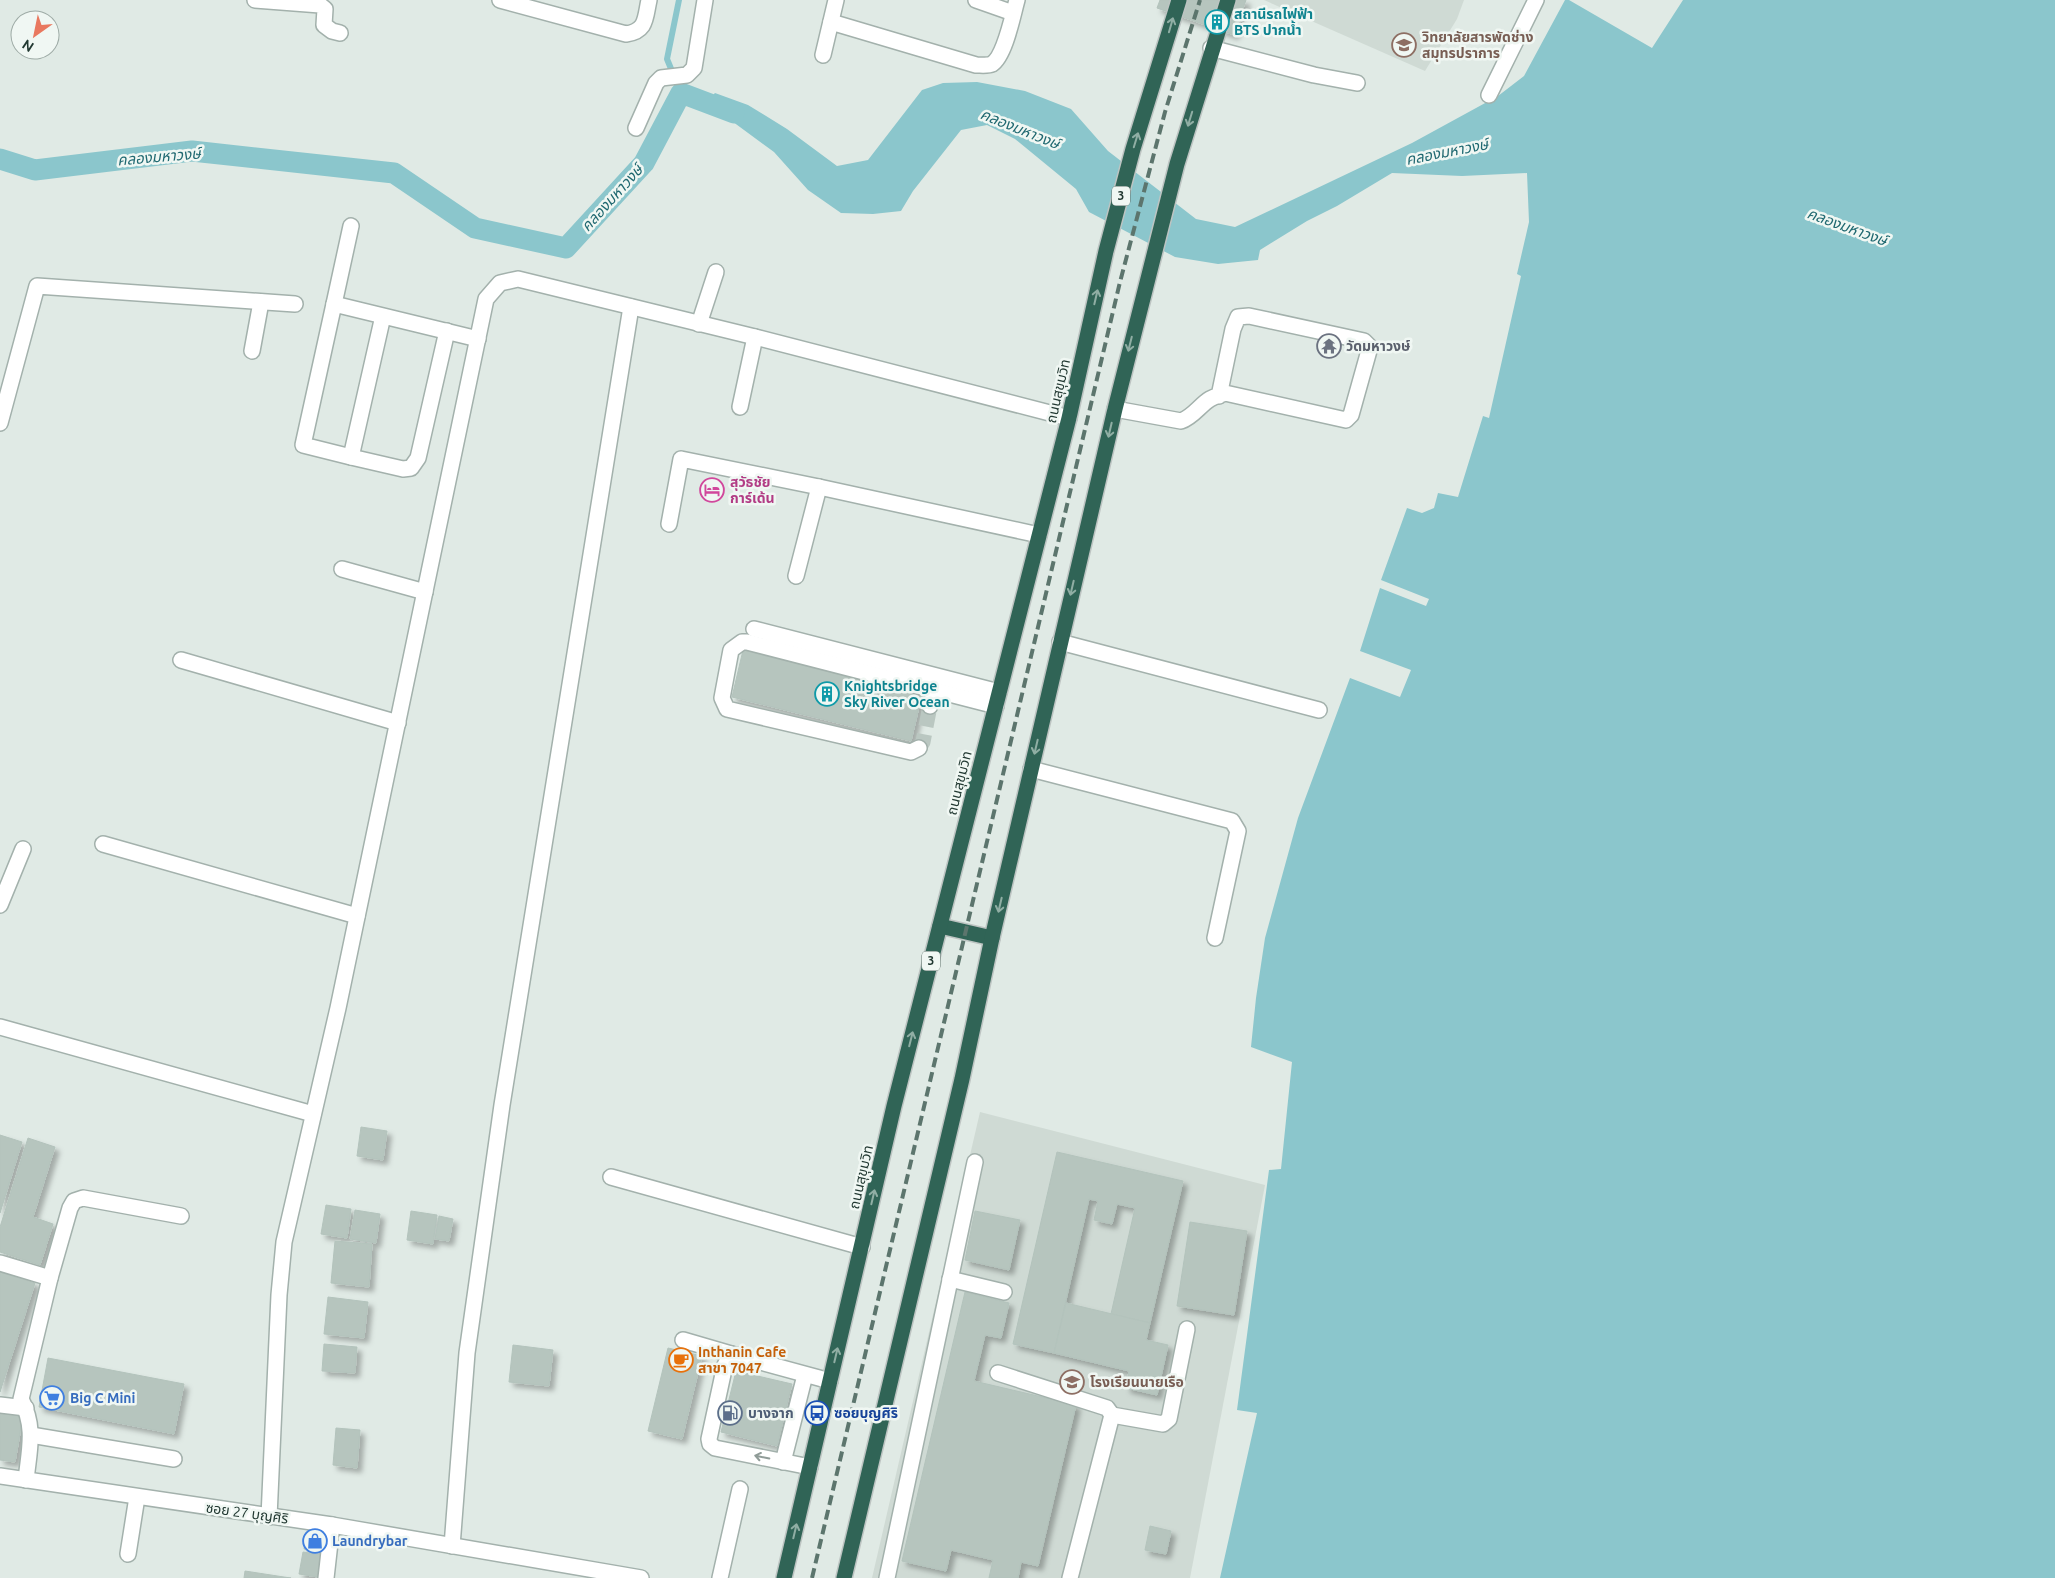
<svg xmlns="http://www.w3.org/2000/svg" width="2055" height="1578" viewBox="0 0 2055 1578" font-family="Ubuntu,'Noto Sans Thai',sans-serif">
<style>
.built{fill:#cfdad4}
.water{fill:#8bc6cc}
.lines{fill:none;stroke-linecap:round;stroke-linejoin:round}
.stream{stroke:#8bc6cc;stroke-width:6}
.canal{stroke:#8bc6cc;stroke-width:21}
.building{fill:#b6c5be;stroke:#b3c3bc;filter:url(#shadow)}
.minor-tunnel{stroke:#bac7c1;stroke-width:15;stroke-dasharray:15 8;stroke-linecap:butt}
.minor-casing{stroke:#a3b1ac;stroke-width:18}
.highway-casing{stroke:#bdc4c2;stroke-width:18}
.minor{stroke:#fff;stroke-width:15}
.highway{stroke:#306456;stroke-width:15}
.rail{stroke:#5c756d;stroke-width:4;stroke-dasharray:10 5;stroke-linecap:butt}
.oneway{stroke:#90aea4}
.oneway2{stroke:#909c98}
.labels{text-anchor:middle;stroke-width:5;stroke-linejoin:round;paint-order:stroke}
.shield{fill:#f0f7f3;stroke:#60726c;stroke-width:1}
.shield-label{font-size:12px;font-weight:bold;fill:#223932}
.culture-label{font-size:14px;font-weight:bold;fill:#0d838f;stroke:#f0f7f3;text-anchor:start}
.education-label{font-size:14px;font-weight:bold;fill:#785e54;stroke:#f0f7f3;text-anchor:start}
.worship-label{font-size:14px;font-weight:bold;fill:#5b616d;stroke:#f0f7f3;text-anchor:start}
.street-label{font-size:14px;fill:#223932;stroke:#f0f7f3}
.hotel-label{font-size:14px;font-weight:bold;fill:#b23c85;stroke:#f0f7f3;text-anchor:start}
.food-label{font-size:14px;font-weight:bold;fill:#c56008;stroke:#f0f7f3;text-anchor:start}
.shop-label{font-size:14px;font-weight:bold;fill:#366cbe;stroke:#f0f7f3;text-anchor:start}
.service-label{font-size:14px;font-weight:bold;fill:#4e5e75;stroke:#f0f7f3;text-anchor:start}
.transit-label{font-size:14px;font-weight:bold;fill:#164399;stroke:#f0f7f3;text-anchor:start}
.water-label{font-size:15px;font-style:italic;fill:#206971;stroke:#f0f7f3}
</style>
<defs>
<filter id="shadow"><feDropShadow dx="4.5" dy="4.5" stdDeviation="2.5" flood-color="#0004"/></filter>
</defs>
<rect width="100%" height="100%" fill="#e0eae5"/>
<!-- built -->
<g class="built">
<path d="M1264,0H1464L1457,19L1425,71Z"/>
<path d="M980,1112L1265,1185L1190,1578H872Z"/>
</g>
<!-- water -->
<path class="water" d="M1565,0H1569L1652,48L1683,0H2055V1578H1220L1257,1413L1237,1410L1269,1170L1281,1169L1292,1062L1251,1047L1256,998L1265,938L1298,818L1350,678L1400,697L1411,670L1360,651L1380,588L1426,606L1429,599L1381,580L1407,508L1422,513L1434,508L1438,493L1458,497L1483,416L1489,418L1521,276L1517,274L1529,222L1527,173L1462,176L1392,173L1337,206L1307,221L1260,250L1258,260L1218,264L1175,257L1089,212L1076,189L1015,139L987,125L961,130L913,191L901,211L873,214L841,213L808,190L774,152L706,102L715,93L748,105L787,129L837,166L868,160L922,90L943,83L977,82L1025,91L1071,109L1108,151L1196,219L1235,227L1412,143L1498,96L1524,76Z"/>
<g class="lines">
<!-- stream -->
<path class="stream" d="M679,0L667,59L681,93"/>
<!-- canal -->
<path class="canal" d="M0,159L35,170L192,151L394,173L475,228L566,248L644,163L681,93L734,113"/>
</g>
<!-- building -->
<g class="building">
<path d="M1160,0H1246L1234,35L1157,8Z"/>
<path d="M744,646L923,690L911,741L732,697Z"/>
<path d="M361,1127L387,1131L383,1160L357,1156Z"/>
<path d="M0,1135L22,1142L0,1213Z"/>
<path d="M28,1138L55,1147L33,1217L53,1224L40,1265L0,1252V1227Z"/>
<path d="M1057,1152L1183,1181L1150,1323L1111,1314L1135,1208L1117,1204L1112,1224L1094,1220L1098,1201L1089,1199L1054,1353L1013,1344Z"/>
<path d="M326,1205L351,1209L347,1238L321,1234Z"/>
<path d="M355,1210L380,1214L376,1243L350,1239Z"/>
<path d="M411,1211L437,1215L433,1244L407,1240Z"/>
<path d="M975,1211L1020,1220L1009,1270L965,1260Z"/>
<path d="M439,1216L453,1219L449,1241L435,1239Z"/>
<path d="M1190,1222L1247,1231L1234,1315L1177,1306Z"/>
<path d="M335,1241L372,1244L369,1287L331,1283Z"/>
<path d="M0,1272L35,1283L0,1392Z"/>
<path d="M965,1292L1009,1303L1001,1338L985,1335L974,1381L1076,1405L1038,1566L1021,1562L1018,1578H989L993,1560L951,1550L946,1571L902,1561Z"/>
<path d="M328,1297L368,1302L364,1338L324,1334Z"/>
<path d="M1066,1303L1150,1323L1146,1340L1168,1345L1157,1395L1126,1388L1129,1371L1054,1353Z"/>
<path d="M324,1344L357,1347L355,1373L322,1371Z"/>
<path d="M513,1345L553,1350L549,1386L509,1382Z"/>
<path d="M668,1348L702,1356L682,1439L648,1431Z"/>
<path d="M48,1358L184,1384L174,1434L39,1407Z"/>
<path d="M736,1371L792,1384L777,1446L721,1432Z"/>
<path d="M0,1412L23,1416L15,1462L0,1460Z"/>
<path d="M336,1428L360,1430L357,1468L333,1465Z"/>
<path d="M1150,1526L1171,1531L1166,1554L1145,1550Z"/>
<path d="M306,1532L323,1535L321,1551L304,1549Z"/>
<path d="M303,1552L322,1555L318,1577L299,1574Z"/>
<path d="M245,1571L284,1577L291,1578H244Z"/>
</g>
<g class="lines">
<!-- minor-tunnel -->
<path class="minor-tunnel" d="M919,748L923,742L930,706"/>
<!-- minor casing -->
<g class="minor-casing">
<g id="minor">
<path d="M255,0L320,5L325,9L324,25L332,31L340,33"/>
<path d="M500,0L626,34C647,31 645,18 649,0"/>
<path d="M976,0L1013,13"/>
<path d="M831,22L976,65C981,65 988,66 992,64C1005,56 1013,14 1017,0"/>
<path d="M1211,48L1314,75L1357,83"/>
<path d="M823,55L836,0"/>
<path d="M1489,95L1536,0"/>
<path d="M636,128L656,83L661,78L687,75L694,68L705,0"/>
<path d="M334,304L351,226"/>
<path d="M383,316L351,457L303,445L334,304C382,316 430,327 478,339"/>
<path d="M699,324L716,272"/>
<path d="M252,351L261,302"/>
<path d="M740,407L755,337"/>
<path d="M1115,409L1181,421C1193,417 1200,405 1210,399C1215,396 1221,395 1225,393L1346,420L1351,415L1370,347L1364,341L1249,316L1238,317L1233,329L1219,396"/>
<path d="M0,423L37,286L295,304"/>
<path d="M351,457L403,469L411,468L418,458L447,331"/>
<path d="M669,524L681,459L819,487L1039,535"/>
<path d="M342,569L425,592"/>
<path d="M796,576L819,487"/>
<path d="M754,629L999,692"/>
<path d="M1060,642L1319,710"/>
<path d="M181,660L398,723"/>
<path d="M930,706L935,691"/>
<path d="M919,748L911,752L727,709L722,698L731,650L742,642H747L996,706"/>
<path d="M1031,769L1232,821L1238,831L1215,938"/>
<path d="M103,844L357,916"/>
<path d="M0,905L23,849"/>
<path d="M0,1027L313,1114"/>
<path d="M611,1177L862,1247"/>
<path d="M0,1263L50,1278"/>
<path d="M950,1279L1004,1292"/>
<path d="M683,1340L731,1354"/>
<path d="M998,1373L1107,1408L1112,1415L1070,1578"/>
<path d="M0,1405L26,1408"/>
<path d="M1112,1415L1163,1424L1169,1419L1187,1329"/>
<path d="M31,1435L174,1459"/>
<path d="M783,1462L805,1375"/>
<path d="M810,1467L715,1448L710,1444L709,1439L725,1365L731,1354L830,1381"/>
<path d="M0,1476L332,1525L641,1578"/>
<path d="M26,1480C29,1450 36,1428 21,1399L50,1278L70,1208L74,1201L83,1198L181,1216"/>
<path d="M269,1517L279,1295L284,1242L338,1008L486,299L500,283L518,279L755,337L1069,418"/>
<path d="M452,1546L467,1353L502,1105L631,307"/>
<path d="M128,1554L137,1497"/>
<path d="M326,1578L332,1525"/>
<path d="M720,1578L740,1489"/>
<path d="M887,1578L975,1162"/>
</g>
</g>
<!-- highway casing -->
<g class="highway-casing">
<g id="highway">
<path d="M940,926L992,938"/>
<path d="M784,1578L894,1106L1069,418L1106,251L1133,149L1179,0"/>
<path d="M844,1578L962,1079L992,938L1115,409L1177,164L1228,0"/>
</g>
</g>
<!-- minor -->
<use href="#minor" class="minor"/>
<!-- highway -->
<use href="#highway" class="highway"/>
<!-- rail -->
<path class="rail" d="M812,1578L1120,282L1165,112L1200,0"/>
</g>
<!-- one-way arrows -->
<defs><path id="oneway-shaft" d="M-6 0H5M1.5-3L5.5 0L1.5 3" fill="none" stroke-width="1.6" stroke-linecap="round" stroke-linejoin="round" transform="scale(1.25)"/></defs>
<g class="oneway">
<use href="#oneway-shaft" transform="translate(1171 25) rotate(-74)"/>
<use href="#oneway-shaft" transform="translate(1190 119) rotate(107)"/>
<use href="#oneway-shaft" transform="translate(1136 140) rotate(-73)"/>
<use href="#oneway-shaft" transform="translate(1096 297) rotate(-77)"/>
<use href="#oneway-shaft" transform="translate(1130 344) rotate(104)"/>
<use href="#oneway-shaft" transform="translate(1110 430) rotate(103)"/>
<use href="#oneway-shaft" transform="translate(1072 588) rotate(103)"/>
<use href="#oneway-shaft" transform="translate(1036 747) rotate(103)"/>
<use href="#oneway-shaft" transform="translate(1000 905) rotate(103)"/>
<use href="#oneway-shaft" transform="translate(911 1039) rotate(-76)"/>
<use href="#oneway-shaft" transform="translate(873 1197) rotate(-77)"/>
<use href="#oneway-shaft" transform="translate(836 1355) rotate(-77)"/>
<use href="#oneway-shaft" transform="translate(795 1531) rotate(-77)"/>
</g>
<use class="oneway2" href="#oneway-shaft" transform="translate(762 1457) rotate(-168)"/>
<!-- icons -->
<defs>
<g id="building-ring" transform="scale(1.25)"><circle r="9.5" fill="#f0f7f3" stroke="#0f9aa8" stroke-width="1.5"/><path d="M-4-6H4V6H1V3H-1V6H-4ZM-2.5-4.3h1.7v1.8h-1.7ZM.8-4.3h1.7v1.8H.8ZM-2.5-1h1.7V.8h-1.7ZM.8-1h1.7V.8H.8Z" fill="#0f9aa8"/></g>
<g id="university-ring" transform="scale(1.25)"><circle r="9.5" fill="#f0f7f3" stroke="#8d6e63" stroke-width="1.5"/><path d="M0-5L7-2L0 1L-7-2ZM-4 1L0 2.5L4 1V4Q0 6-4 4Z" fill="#8d6e63"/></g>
<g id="temple-ring" transform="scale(1.25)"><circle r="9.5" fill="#f0f7f3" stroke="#6b7280" stroke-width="1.5"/><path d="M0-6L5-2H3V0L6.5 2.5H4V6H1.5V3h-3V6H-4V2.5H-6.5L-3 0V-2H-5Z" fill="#6b7280"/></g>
<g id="hotel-ring" transform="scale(1.25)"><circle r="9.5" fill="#f0f7f3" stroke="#d1479c" stroke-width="1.5"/><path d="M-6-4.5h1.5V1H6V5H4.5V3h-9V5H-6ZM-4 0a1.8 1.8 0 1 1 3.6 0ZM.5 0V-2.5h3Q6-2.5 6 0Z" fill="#d1479c"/></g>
<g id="cafe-ring" transform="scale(1.25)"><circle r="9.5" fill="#f0f7f3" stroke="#e8710a" stroke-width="1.5"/><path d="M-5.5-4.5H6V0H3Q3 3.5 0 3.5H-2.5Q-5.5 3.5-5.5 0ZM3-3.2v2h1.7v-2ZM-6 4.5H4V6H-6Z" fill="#e8710a"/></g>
<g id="supermarket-ring" transform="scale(1.25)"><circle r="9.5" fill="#f0f7f3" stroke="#3f7fe0" stroke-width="1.5"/><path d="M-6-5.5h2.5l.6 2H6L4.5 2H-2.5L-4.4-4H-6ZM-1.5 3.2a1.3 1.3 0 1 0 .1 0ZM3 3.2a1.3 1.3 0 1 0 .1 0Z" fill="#3f7fe0"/></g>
<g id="fuel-ring" transform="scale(1.25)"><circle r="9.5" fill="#f0f7f3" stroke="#5c6f8a" stroke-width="1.5"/><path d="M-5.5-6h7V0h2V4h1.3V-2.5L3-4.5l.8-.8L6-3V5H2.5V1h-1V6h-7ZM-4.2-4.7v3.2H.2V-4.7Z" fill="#5c6f8a"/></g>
<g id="bus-ring" transform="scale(1.25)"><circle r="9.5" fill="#f0f7f3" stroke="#1a4fb4" stroke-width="1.5"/><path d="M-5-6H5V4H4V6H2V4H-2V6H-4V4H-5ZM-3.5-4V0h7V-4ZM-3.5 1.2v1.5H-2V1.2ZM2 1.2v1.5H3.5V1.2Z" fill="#1a4fb4"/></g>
<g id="shop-ring" transform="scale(1.25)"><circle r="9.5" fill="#f0f7f3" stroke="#3f7fe0" stroke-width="1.5"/><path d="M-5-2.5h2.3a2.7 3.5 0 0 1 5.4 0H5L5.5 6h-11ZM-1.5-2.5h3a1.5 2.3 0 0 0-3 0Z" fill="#3f7fe0"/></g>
</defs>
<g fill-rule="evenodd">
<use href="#building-ring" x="1217" y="22"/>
<use href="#university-ring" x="1404" y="45"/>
<use href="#temple-ring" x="1329" y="346"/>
<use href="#hotel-ring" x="712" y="490"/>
<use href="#building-ring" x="827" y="694"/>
<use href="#cafe-ring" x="681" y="1360"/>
<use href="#university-ring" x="1072" y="1382"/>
<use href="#supermarket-ring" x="52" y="1398"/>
<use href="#fuel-ring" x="730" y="1413"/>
<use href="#bus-ring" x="817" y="1413"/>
<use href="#shop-ring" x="315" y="1541"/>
</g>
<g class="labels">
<!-- shield labels -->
<g class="shield">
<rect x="1112" y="186.5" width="18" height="19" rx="4"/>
<rect x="922" y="951.5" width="18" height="19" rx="4"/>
</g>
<g class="shield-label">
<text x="1121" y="200">3</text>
<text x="931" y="965">3</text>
</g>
<!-- culture labels -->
<g class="culture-label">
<text x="1234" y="19">สถานีรถไฟฟ้า<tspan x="1234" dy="16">BTS ปากน้ำ</tspan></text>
<text x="844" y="691">Knightsbridge<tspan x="844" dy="16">Sky River Ocean</tspan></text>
</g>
<!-- education labels -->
<g class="education-label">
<text x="1422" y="42">วิทยาลัยสารพัดช่าง<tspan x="1422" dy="16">สมุทรปราการ</tspan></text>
<text x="1090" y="1387">โรงเรียนนายเรือ</text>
</g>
<!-- worship labels -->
<g class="worship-label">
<text x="1346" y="351">วัดมหาวงษ์</text>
</g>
<!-- street labels -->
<g class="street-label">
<text transform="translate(1058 391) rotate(-77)" y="5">ถนนสุขุมวิท</text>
<text transform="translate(959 783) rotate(-76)" y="5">ถนนสุขุมวิท</text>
<text transform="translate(861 1177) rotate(-77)" y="5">ถนนสุขุมวิท</text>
<text transform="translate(247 1513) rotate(8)" y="5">ซอย 27 บุญศิริ</text>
</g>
<!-- hotel labels -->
<g class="hotel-label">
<text x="730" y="487">สุวัธชัย<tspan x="730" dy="16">การ์เด้น</tspan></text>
</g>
<!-- food labels -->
<g class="food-label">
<text x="698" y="1357">Inthanin Cafe<tspan x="698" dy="16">สาขา 7047</tspan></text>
</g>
<!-- shop labels -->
<g class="shop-label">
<text x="70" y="1403">Big C Mini</text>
<text x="332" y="1546">Laundrybar</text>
</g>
<!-- service labels -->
<g class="service-label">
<text x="748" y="1418">บางจาก</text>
</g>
<!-- transit labels -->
<g class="transit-label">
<text x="834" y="1418">ซอยบุญศิริ</text>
</g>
<!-- water labels -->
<g class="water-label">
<text transform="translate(1020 129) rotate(22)" y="5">คลองมหาวงษ์</text>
<text transform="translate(1447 152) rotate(-11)" y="5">คลองมหาวงษ์</text>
<text transform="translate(159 157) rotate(-5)" y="5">คลองมหาวงษ์</text>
<text transform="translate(612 198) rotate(-48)" y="5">คลองมหาวงษ์</text>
<text transform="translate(1847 227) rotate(20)" y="5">คลองมหาวงษ์</text>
</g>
</g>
<!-- north arrow -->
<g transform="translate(35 35) rotate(213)"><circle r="24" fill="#f0f7f3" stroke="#9eaba6"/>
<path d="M0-4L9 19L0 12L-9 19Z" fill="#e9785f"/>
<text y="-8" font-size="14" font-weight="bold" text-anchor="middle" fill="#223932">N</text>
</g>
</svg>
